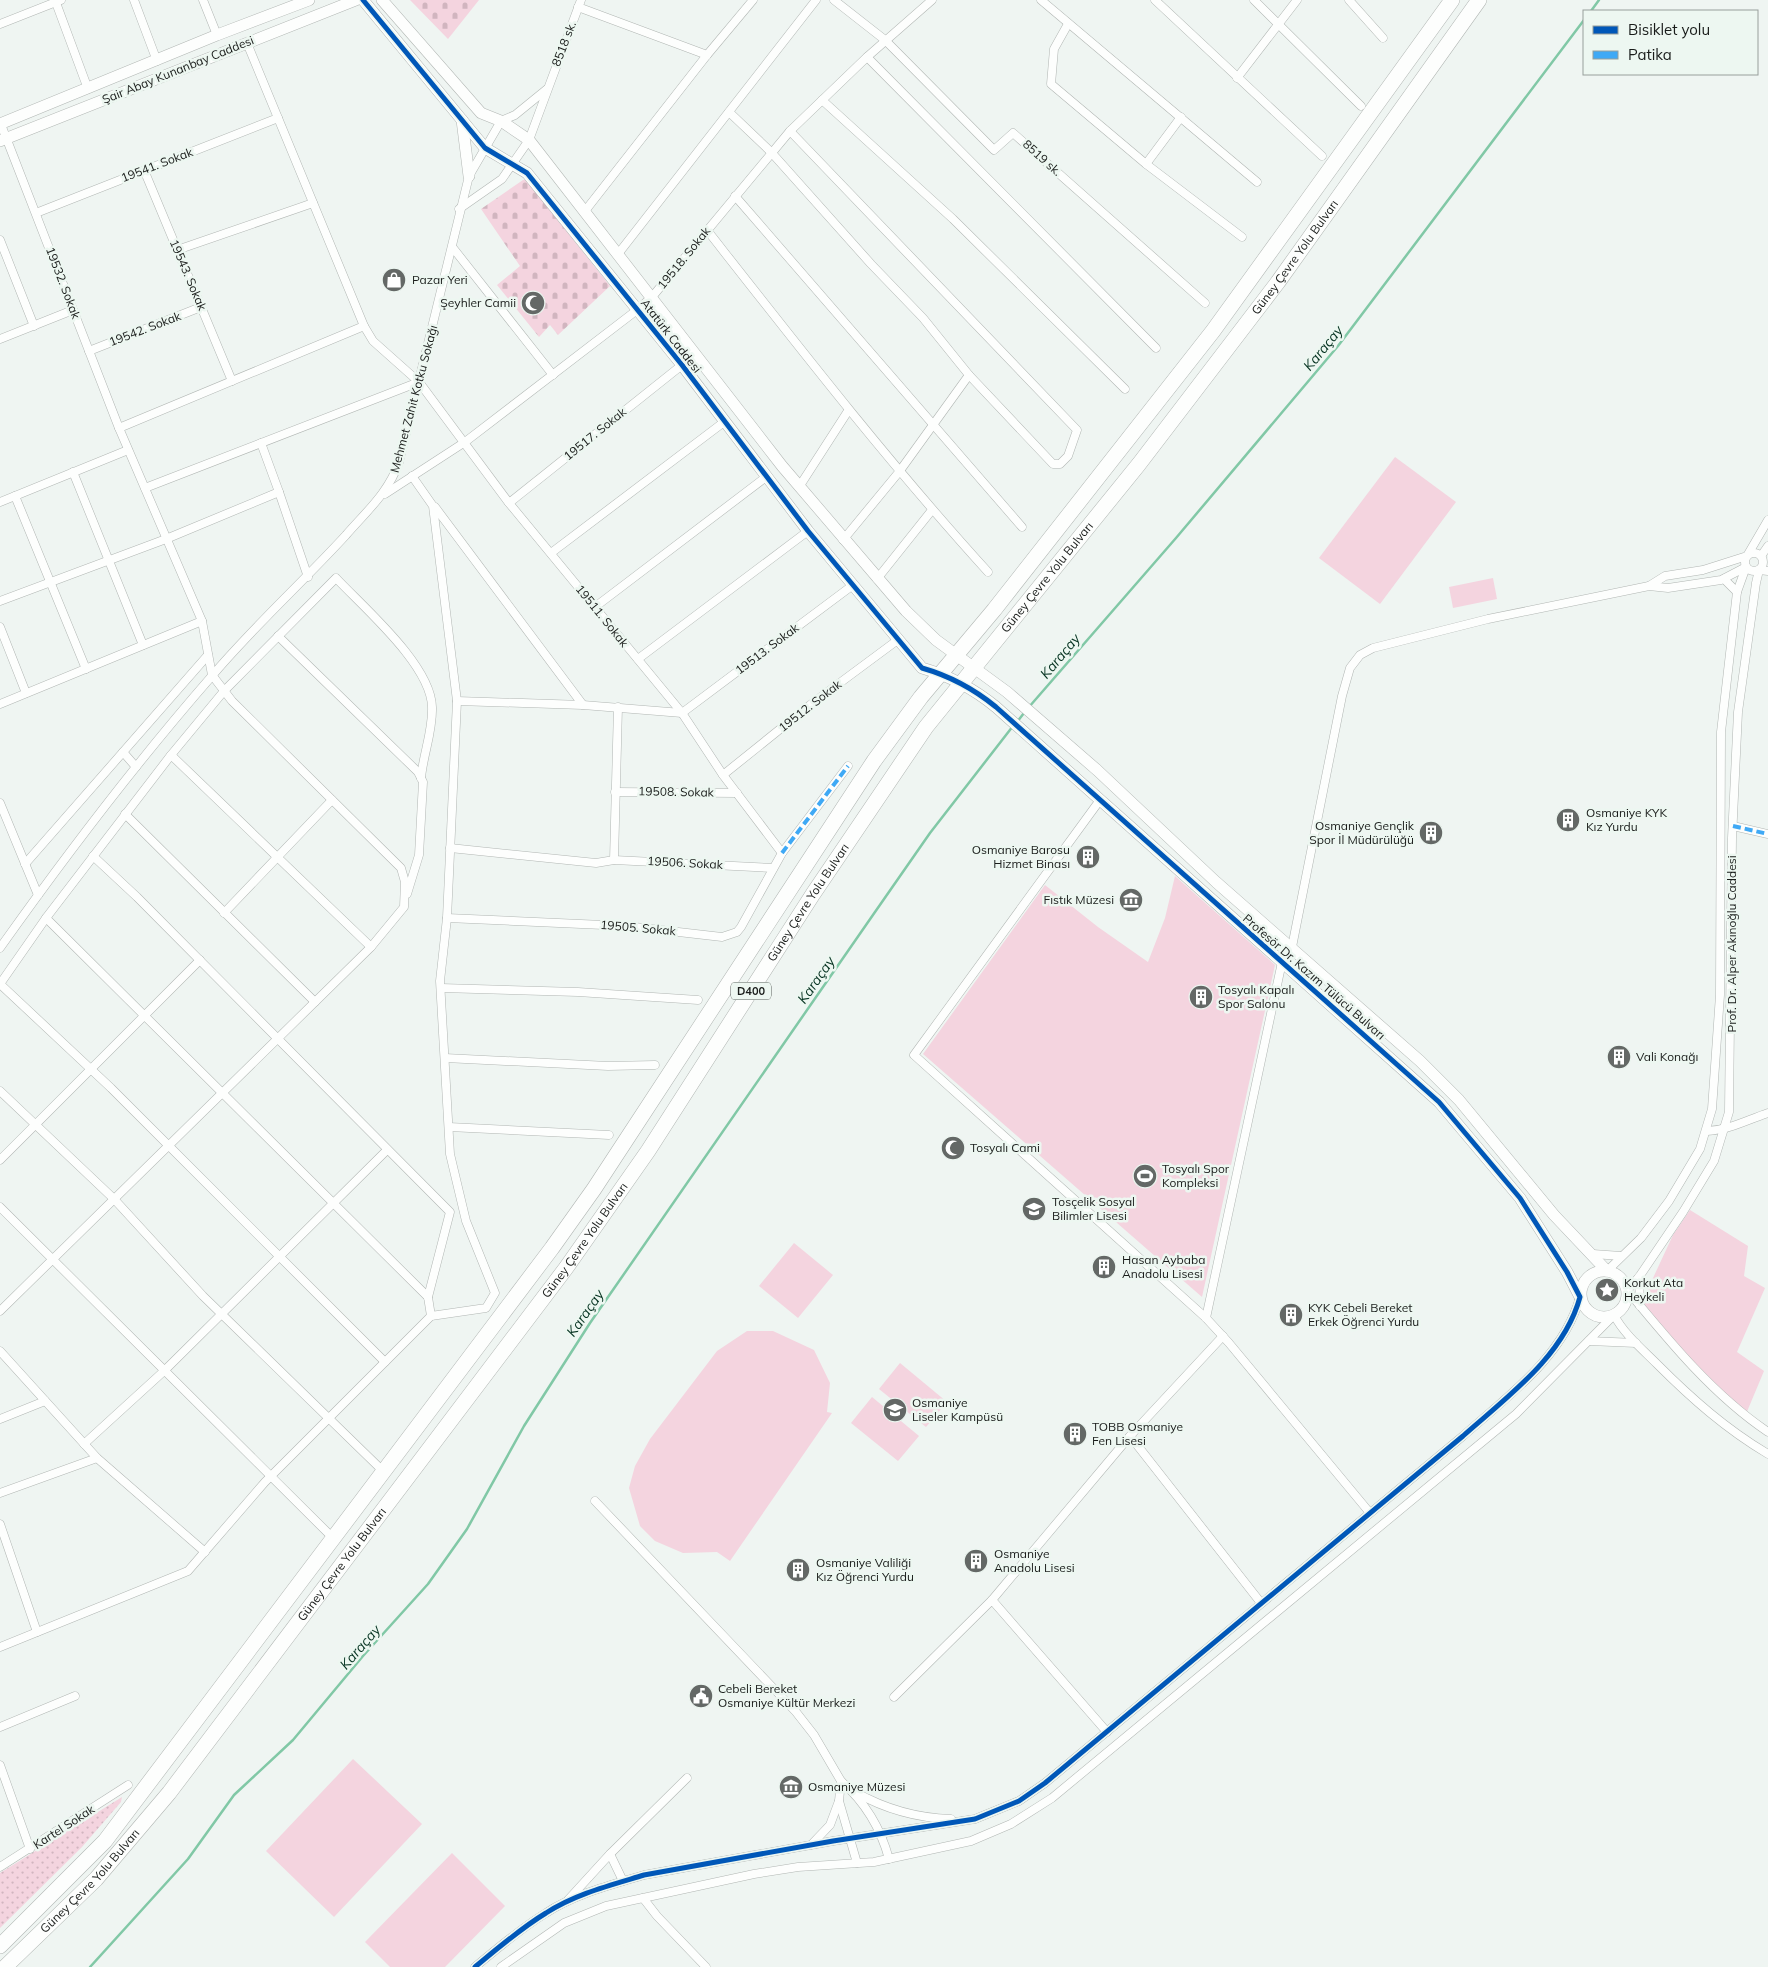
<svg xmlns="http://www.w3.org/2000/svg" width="1768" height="1967" viewBox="0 0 1768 1967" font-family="Mulish,sans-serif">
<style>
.grass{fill:url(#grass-dots)}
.cemetery{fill:url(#cemetery-stones)}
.pitch{fill:#f4d4df}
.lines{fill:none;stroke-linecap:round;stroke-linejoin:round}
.stream{stroke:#81c8a6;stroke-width:2.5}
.street-casing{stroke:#b1b6b3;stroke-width:9}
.secondary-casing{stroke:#b1b6b3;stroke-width:12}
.highway-casing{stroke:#b1b6b3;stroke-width:16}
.street{stroke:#fdfefd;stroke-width:8}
.secondary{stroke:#fdfefd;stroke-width:11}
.highway{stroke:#fdfefd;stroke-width:15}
.quiet{stroke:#3fa9f5;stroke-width:4;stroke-dasharray:8 4;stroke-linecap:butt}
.cycleway-casing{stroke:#edf7f1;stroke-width:8}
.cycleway{stroke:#0057b8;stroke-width:5}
.labels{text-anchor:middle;stroke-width:5;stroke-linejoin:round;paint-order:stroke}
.shield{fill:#edf7f1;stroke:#595e5a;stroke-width:1}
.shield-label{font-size:11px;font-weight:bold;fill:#191c1a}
.street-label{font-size:12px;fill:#191c1a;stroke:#edf7f1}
.poi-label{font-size:12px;fill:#191c1a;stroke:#edf7f1;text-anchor:start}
.water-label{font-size:14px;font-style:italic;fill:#063321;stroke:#edf7f1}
</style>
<defs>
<pattern id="grass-dots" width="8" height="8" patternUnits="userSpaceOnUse" patternTransform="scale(1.25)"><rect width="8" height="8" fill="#f4d4df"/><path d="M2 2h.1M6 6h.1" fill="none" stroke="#d1b5bf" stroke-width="1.8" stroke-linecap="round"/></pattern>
<pattern id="cemetery-stones" width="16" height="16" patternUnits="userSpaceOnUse" patternTransform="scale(1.25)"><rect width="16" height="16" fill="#f4d4df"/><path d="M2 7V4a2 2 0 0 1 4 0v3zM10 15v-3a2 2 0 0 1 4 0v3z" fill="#d1b5bf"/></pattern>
</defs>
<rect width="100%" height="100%" fill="#eff5f2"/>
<!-- grass -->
<path class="grass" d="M122,1797L121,1802L82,1847L0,1928V1873Z"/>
<!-- cemetery -->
<g class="cemetery">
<path d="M410,0H479L448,39Z"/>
<path d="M523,180H526L610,286L558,335L550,325L539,337L497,285L520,266L481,209Z"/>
</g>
<!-- pitch -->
<g class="pitch">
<path d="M1395,457L1456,502L1380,604L1319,558Z"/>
<path d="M1493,578L1497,599L1453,608L1449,587Z"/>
<path d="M1175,876L1275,965L1202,1297L923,1054L1045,885L1098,927L1148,962L1165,918Z"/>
<path d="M1690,1210L1748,1246L1744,1276L1765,1288L1737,1352L1764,1371L1746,1414L1725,1397L1640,1306L1673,1235Z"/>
<path d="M794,1243L833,1275L798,1318L759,1286Z"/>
<path d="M747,1331H773L814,1350L830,1383L827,1412L832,1413L730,1561L717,1552L683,1553L655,1541L640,1526L629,1488L635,1466L650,1439L717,1351Z"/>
<path d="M900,1363L947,1402L926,1427L879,1389Z"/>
<path d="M872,1397L919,1436L898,1461L851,1423Z"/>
<path d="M353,1759L422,1824L334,1917L266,1851Z"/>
<path d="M452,1853L505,1906L445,1967H390L365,1942Z"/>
</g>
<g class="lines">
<!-- stream -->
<g class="stream">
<path d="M1591,11L1599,0"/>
<path d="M1029,707L1176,538L1338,346L1584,20"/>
<path d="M1017,722L1024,713"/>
<path d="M90,1967L188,1859L234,1795L293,1740L363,1656L428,1584L467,1529L524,1426L590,1323L875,912L930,833L1013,726"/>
</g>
<!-- street casing -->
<g class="street-casing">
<g id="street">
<path d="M55,0L88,89"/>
<path d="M134,0L157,61"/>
<path d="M203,0L217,35"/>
<path d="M834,0L885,40L994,150L1013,133L1205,303"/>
<path d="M1041,0L1257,182"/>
<path d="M1155,0L1322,156"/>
<path d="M1254,0L1361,106"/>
<path d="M1349,0L1383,38"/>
<path d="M578,7L707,55"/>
<path d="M0,24L61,0"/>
<path d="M1068,24L1054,49L1051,84L1146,164L1242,237"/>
<path d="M247,43L364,326"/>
<path d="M867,57L1156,348"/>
<path d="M1237,78L1297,0"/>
<path d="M822,100L953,219L1125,389"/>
<path d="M729,112L771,152L871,264L923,318L969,375L1053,464H1060L1068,456L1077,430L790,131"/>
<path d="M0,122L119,428L202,621L212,675L232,701L401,868L405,882L404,907L371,947L0,1311"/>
<path d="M1146,164L1181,117"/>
<path d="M144,170L232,381"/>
<path d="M735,196L1022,527"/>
<path d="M459,209L502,179L529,140L581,0"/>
<path d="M585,211L707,55L753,0"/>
<path d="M36,213L278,118"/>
<path d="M707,230C798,346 888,462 988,572"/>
<path d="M0,240L34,326"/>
<path d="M453,248L553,375"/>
<path d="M177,250L313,203"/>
<path d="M618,254L816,0"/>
<path d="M0,339L73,310"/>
<path d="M89,351L201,307"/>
<path d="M119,428L364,326L373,341L419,382L509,503L682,713L723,775L782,853"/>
<path d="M73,472L143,645"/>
<path d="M799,487L848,411"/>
<path d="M145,488L419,382"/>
<path d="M279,492L308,577"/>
<path d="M385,494L465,442L637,310L652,297L790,131L867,57L932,0"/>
<path d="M15,496L86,669"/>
<path d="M0,502L128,450"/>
<path d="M509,503L682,365"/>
<path d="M435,507L583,705"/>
<path d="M843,540L899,472L969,375"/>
<circle cx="1754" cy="562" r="9"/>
<path d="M551,553L724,422"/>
<path d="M1761,556L1768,546"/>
<path d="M1768,571L1759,570L1756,583L1738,712L1732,838L1729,1112L1714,1161L1683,1212L1639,1277L1627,1290C1669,1341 1713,1395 1768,1432"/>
<path d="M877,579L932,510"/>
<path d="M1724,579L1737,592"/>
<path d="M1649,586L1665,576L1703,570L1747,556L1768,520"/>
<path d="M0,601L166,539L279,492L261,443"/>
<path d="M595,607L766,477"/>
<path d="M0,627L26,693"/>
<path d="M278,636L418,772L423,782L419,855L407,894"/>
<path d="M638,659L808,531"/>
<path d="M457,701L583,705L682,713L853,585"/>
<path d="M0,704L202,621"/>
<path d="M123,752L136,767"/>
<path d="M171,755L371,947"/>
<path d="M723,775L810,705L899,639"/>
<path d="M615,792L737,793"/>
<path d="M1100,800L914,1055L1206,1318L1229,1343L1370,1513"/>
<path d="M0,803L38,895"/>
<path d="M125,814L315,1002"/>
<path d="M1733,826L1768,834"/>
<path d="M450,848L596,863L614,860L773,868"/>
<path d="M93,856L137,897L450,1212L428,1297"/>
<path d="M614,860L618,707"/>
<path d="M25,864L208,655"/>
<path d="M224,913L332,800"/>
<path d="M46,918L428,1297L431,1316"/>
<path d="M447,918L626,926L722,937L737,932L741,927L782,853L848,766"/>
<path d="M0,948C66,855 136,763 211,677C253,627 302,583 346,535C366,512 389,492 399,462L469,176L501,121L515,115L547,89"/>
<path d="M0,984L46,918L171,755L224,691L336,578C364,608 431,665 432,707C433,731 423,755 421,778"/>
<path d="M0,984L111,1088L385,1362"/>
<path d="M441,988L578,992L698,1000"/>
<path d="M445,1058L608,1066L655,1065"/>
<path d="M0,1091L114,1199L203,1296L384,1472"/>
<path d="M449,1127L609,1135"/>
<path d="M1707,1131C1729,1130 1747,1120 1768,1113"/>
<path d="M0,1160L200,960"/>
<path d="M0,1207L334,1539"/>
<path d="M1593,1254L1621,1256"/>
<path d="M1607,1271L1641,1238L1669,1201L1700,1149L1712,1109L1720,995L1721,732L1737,592L1746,567"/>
<path d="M1639,1277L1640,1306"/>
<path d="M1206,1318L1282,962L1292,947L1342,696L1350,668L1360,655L1373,648L1488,619L1649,586L1668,588L1721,580L1746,567"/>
<path d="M1589,1341L1636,1343"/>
<path d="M0,1351L97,1458L205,1552"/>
<path d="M0,1419L45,1401"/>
<path d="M1130,1436L1261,1603"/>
<path d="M84,1444L164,1371L387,1150"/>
<path d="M0,1493L97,1458"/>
<path d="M595,1501L796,1712L814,1735L841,1781"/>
<path d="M0,1524L37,1632"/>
<path d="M992,1600L1130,1436L1223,1336"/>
<path d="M0,1647L188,1571L265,1482L431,1316L486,1308L495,1293L466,1221L450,1154L440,981L447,918L457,701L433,506L412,476"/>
<path d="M894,1697L992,1600L1107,1732"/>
<path d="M0,1727L75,1696"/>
<path d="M0,1765L30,1849"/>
<path d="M855,1792C885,1809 916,1818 951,1819"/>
<path d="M811,1845L830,1825L839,1801"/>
<path d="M610,1854L687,1778"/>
<path d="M857,1863L839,1801L841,1781C865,1802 881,1829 889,1859"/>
<path d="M0,1867L128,1785"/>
<path d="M643,1898L657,1916L706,1967"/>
<path d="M568,1900L610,1854L623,1881"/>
<path d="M475,1967C498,1948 521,1928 546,1913C575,1894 611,1885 644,1875L833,1841L975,1819L1019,1801L1045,1783L1463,1436C1507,1397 1564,1356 1580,1297"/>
<path d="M501,1967L564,1923L606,1906L754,1874L798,1867L874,1862L971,1841L1011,1824L1052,1798L1516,1414L1614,1315C1624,1334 1642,1349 1657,1364C1692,1399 1726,1429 1768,1454"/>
</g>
</g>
<!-- secondary casing -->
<g class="secondary-casing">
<g id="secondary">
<path d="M363,0L485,148L527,173L682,365L808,531L922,668C950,676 974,689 996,707L1439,1102L1520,1198L1567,1272L1580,1297"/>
<path d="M382,0L481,113L501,121L529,140L782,466L906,611L936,640L1007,692L1097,770L1216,882L1420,1061L1459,1100L1554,1215L1607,1271"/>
<path d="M462,120L469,176"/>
<path d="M0,124L217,35L309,0"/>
<path d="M0,141L356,0"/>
<circle cx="1604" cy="1294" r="23"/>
</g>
</g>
<!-- highway casing -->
<g class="highway-casing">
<g id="highway">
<path d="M0,1946L105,1841L552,1248L594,1189L874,761L921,697L994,610L1213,331L1452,0"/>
<path id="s1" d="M5,1967L96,1879L169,1793L566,1268L648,1151L813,894L926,727L1139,464L1278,282L1479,0"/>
</g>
</g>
<!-- street -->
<use href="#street" class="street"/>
<!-- secondary -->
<use href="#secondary" class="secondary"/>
<!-- highway -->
<use href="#highway" class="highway"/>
<!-- quiet -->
<g class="quiet">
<path d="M1733,826L1768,834"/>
<path d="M782,853L848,766"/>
</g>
<!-- cycleway casing -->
<g class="cycleway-casing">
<path id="cycleway" d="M363,0L485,148L527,173L682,365L808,531L922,668C950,676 974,689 996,707L1439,1102L1520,1198L1567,1272L1580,1297C1564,1356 1507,1397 1463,1436L1045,1783L1019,1801L975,1819L833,1841L644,1875C611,1885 575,1894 546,1913C521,1928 498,1948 475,1967"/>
</g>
<!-- cycleway -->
<use href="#cycleway" class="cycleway"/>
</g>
<!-- icons -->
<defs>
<g id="shop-disc" transform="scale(1.25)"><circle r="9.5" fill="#646866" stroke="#edf7f1"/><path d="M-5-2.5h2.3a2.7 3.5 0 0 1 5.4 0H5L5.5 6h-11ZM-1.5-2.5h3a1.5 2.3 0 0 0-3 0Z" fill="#fff"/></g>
<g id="mosque-disc" transform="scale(1.25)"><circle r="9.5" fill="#646866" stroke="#edf7f1"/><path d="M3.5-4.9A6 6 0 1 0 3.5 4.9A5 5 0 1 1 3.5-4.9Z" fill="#fff"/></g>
<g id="building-disc" transform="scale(1.25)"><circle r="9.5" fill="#646866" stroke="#edf7f1"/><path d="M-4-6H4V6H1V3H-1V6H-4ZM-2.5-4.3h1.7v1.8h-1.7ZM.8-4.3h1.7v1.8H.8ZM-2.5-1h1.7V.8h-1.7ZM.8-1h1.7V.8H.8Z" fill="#fff"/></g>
<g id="museum-disc" transform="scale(1.25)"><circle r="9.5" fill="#646866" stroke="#edf7f1"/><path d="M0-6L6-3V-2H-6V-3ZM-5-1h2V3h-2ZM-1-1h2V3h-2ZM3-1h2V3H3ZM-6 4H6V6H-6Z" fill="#fff"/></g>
<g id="stadium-disc" transform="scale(1.25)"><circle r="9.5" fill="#646866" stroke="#edf7f1"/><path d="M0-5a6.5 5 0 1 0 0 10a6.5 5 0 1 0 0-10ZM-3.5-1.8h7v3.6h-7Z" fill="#fff"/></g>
<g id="school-disc" transform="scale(1.25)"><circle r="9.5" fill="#646866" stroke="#edf7f1"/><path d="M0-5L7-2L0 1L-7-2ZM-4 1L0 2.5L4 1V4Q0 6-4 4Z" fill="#fff"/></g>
<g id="sight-disc" transform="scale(1.25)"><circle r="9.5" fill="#646866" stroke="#edf7f1"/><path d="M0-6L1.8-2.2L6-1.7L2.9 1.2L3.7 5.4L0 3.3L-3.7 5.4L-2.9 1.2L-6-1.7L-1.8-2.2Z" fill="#fff"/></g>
<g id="civic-disc" transform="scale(1.25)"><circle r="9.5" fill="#646866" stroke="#edf7f1"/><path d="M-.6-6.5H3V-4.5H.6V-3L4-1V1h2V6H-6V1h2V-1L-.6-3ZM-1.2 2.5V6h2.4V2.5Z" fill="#fff"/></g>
</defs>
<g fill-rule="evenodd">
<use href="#shop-disc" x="394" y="280"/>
<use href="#mosque-disc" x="533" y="303"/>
<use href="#building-disc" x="1568" y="820"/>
<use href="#building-disc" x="1431" y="833"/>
<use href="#building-disc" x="1088" y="857"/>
<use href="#museum-disc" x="1131" y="900"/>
<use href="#building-disc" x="1201" y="997"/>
<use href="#building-disc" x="1619" y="1057"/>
<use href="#mosque-disc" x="953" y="1148"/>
<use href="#stadium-disc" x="1145" y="1176"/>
<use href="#school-disc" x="1034" y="1209"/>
<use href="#building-disc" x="1104" y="1267"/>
<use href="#sight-disc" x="1607" y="1290"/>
<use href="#building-disc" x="1291" y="1315"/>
<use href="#school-disc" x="895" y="1410"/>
<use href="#building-disc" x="1075" y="1434"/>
<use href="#building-disc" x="976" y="1561"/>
<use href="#building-disc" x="798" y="1570"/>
<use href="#civic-disc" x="701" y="1696"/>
<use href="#museum-disc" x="791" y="1787"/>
</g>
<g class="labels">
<!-- shield labels -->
<rect class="shield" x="731" y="982.5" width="40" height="17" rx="4"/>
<g class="shield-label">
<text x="751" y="995">D400</text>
</g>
<!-- street labels -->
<g class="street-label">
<text transform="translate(564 44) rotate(-69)" y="4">8518 sk.</text>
<text transform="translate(178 70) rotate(-22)" y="4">Şair Abay Kunanbay Caddesi</text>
<text transform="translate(1042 158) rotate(42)" y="4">8519 sk.</text>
<text transform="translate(157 165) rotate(-21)" y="4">19541. Sokak</text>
<text dy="4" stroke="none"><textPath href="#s1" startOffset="2145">Güney Çevre Yolu Bulvarı</textPath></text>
<text transform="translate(684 258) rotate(-51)" y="4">19518. Sokak</text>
<text transform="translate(188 275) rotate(67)" y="4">19543. Sokak</text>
<text transform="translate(63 283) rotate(69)" y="4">19532. Sokak</text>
<text transform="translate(145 329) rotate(-21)" y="4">19542. Sokak</text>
<text transform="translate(671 336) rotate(52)" y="4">Atatürk Caddesi</text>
<text transform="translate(414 399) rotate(-75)" y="4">Mehmet Zahit Kotku Sokağı</text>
<text transform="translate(595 434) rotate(-39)" y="4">19517. Sokak</text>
<text dy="4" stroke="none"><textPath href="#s1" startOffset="1740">Güney Çevre Yolu Bulvarı</textPath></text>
<text transform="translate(602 616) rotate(51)" y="4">19511. Sokak</text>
<text transform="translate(767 649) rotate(-37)" y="4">19513. Sokak</text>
<text transform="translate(810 706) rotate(-38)" y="4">19512. Sokak</text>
<text transform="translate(676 792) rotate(1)" y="4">19508. Sokak</text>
<text transform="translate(685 863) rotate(3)" y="4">19506. Sokak</text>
<text dy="4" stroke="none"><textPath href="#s1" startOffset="1336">Güney Çevre Yolu Bulvarı</textPath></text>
<text transform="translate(638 928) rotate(5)" y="4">19505. Sokak</text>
<text transform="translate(1732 944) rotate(-90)" y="4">Prof. Dr. Alper Akınoğlu Caddesi</text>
<text transform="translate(1314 977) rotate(41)" y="4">Profesör Dr. Kazım Tülücü Bulvarı</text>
<text dy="4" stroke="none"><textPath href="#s1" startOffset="931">Güney Çevre Yolu Bulvarı</textPath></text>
<text dy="4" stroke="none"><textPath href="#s1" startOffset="526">Güney Çevre Yolu Bulvarı</textPath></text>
<text transform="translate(64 1827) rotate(-33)" y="4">Kartel Sokak</text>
<text dy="4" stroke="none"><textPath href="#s1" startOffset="121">Güney Çevre Yolu Bulvarı</textPath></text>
</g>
<!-- poi labels -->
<g class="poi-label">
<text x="412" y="284">Pazar Yeri</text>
<text x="516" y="307" text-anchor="end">Şeyhler Camii</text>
<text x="1586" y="817">Osmaniye KYK<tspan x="1586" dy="14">Kız Yurdu</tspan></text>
<text x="1414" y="830" text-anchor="end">Osmaniye Gençlik<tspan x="1414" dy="14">Spor İl Müdürülüğü</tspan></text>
<text x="1070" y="854" text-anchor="end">Osmaniye Barosu<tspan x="1070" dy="14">Hizmet Binası</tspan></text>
<text x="1114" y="904" text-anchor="end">Fıstık Müzesi</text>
<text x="1218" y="994">Tosyalı Kapalı<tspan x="1218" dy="14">Spor Salonu</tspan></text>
<text x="1636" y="1061">Vali Konağı</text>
<text x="970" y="1152">Tosyalı Cami</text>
<text x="1162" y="1173">Tosyalı Spor<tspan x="1162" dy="14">Kompleksi</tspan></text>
<text x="1052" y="1206">Tosçelik Sosyal<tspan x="1052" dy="14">Bilimler Lisesi</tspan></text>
<text x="1122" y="1264">Hasan Aybaba<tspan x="1122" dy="14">Anadolu Lisesi</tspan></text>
<text x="1624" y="1287">Korkut Ata<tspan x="1624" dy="14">Heykeli</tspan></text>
<text x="1308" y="1312">KYK Cebeli Bereket<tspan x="1308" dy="14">Erkek Öğrenci Yurdu</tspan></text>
<text x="912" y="1407">Osmaniye<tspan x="912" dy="14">Liseler Kampüsü</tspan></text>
<text x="1092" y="1431">TOBB Osmaniye<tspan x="1092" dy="14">Fen Lisesi</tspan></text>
<text x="994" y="1558">Osmaniye<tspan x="994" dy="14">Anadolu Lisesi</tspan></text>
<text x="816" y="1567">Osmaniye Valiliği<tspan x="816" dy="14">Kız Öğrenci Yurdu</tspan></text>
<text x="718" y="1693">Cebeli Bereket<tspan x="718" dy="14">Osmaniye Kültür Merkezi</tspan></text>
<text x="808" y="1791">Osmaniye Müzesi</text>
</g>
<!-- water labels -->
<g class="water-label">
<text transform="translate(1323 348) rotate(-51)" y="5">Karaçay</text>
<text transform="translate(1060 656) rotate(-50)" y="5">Karaçay</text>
<text transform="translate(816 980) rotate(-55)" y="5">Karaçay</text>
<text transform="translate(585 1313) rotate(-55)" y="5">Karaçay</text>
<text transform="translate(360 1647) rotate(-49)" y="5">Karaçay</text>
</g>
</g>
<!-- legend -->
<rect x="1583" y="10" width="175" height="65" fill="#edf7f1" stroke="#989f9b"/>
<rect x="1593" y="26" width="25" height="8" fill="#0057b8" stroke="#989f9b"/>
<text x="1628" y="35" font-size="15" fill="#191c1a">Bisiklet yolu</text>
<rect x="1593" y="51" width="25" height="8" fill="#3fa9f5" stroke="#989f9b"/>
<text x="1628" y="60" font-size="15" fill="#191c1a">Patika</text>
</svg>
